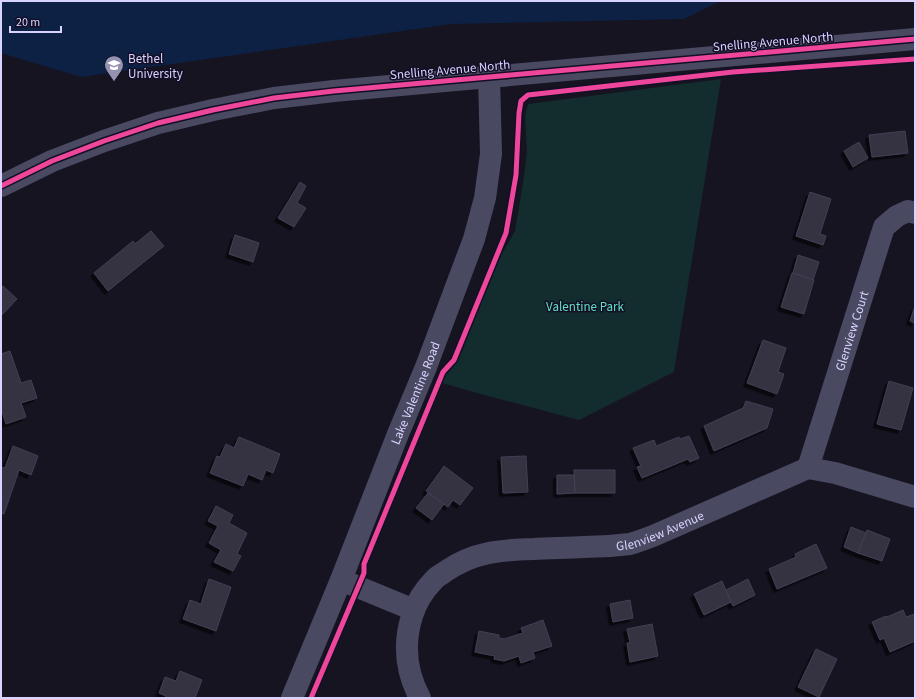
<svg xmlns="http://www.w3.org/2000/svg" width="916" height="699" viewBox="0 0 916 699" font-family="'Source Sans 3',sans-serif">
<style>
.green{fill:#132c2d}
.water{fill:#0d2144}
.building{fill:#343243;stroke:#433f54;filter:url(#shadow)}
.lines{fill:none;stroke-linecap:round;stroke-linejoin:round}
.minor{stroke:#4a4962;stroke-width:22}
.cycleway-casing{stroke:#130f26;stroke-width:8}
.cycleway{stroke:#ed469a;stroke-width:5}
.labels{text-anchor:middle;stroke-width:3;stroke-linejoin:round;paint-order:stroke}
.street-label{font-size:13px;fill:#d9d4ff;stroke:#130f26}
.poi-label{font-size:13px;fill:#d9d4ff;stroke:#130f26;text-anchor:start}
.park-label{font-size:13px;fill:#5fe0c0;stroke:#130f26}
</style>
<defs>
<filter id="shadow"><feDropShadow dx="-3.5" dy="3.5" stdDeviation="0" flood-color="#0009"/></filter>
</defs>
<rect width="100%" height="100%" fill="#161421"/>
<!-- green -->
<path class="green" d="M721,79L674,372L579,420L484,395L442,383L446,374L455,364L496,264L515,231L523,183L527,152L525,116L528,104Z"/>
<!-- water -->
<path class="water" d="M1,1H721L684,19L451,24L81,77L1,53Z"/>
<!-- building -->
<g class="building">
<path d="M905,131L908,153L872,157L869,135Z"/>
<path d="M859,142L868,158L853,167L844,151Z"/>
<path d="M300,182L306,186L297,203L306,208L294,227L278,218Z"/>
<path d="M810,192L831,199L820,234L826,236L823,245L796,236Z"/>
<path d="M151,231L164,246L108,291L94,273L133,241L135,244Z"/>
<path d="M235,235L259,243L253,262L229,254Z"/>
<path d="M798,255L819,262L813,280L793,273Z"/>
<path d="M792,273L814,280L804,314L781,307Z"/>
<path d="M3,286L17,299L1,316V288Z"/>
<path d="M915,306V323L910,321Z"/>
<path d="M763,340L786,348L778,372L784,374L777,394L747,383Z"/>
<path d="M10,351L21,383L31,380L37,398L21,403L26,417L6,424L1,408V354Z"/>
<path d="M889,381L913,388L901,430L877,424Z"/>
<path d="M746,401L773,409L767,428L714,451L704,426L743,408Z"/>
<path d="M689,436L699,458L690,462L688,459L642,478L637,467L641,466L633,448L654,440L656,446L679,437L680,439Z"/>
<path d="M239,437L280,454L273,473L266,470L262,480L248,474L243,486L210,473L217,456L220,457L226,444L234,448Z"/>
<path d="M13,446L38,456L31,475L19,470L4,514L1,513V467L5,468Z"/>
<path d="M526,456L528,492L503,493L501,457Z"/>
<path d="M444,466L473,488L460,505L453,500L448,507L426,491Z"/>
<path d="M574,470H615V493H575Z"/>
<path d="M557,475H574L575,493L557,494Z"/>
<path d="M428,493L444,504L432,520L416,508Z"/>
<path d="M216,506L233,515L229,523L247,533L237,554L241,556L233,571L214,562L221,550L209,543L218,526L208,521Z"/>
<path d="M851,527L866,533L858,553L844,547Z"/>
<path d="M867,530L890,539L882,561L858,553Z"/>
<path d="M816,544L827,568L777,589L769,569L796,557L795,554Z"/>
<path d="M209,579L231,587L216,631L183,619L190,600L201,604Z"/>
<path d="M748,579L755,595L733,606L726,590Z"/>
<path d="M722,581L731,602L704,615L694,594Z"/>
<path d="M630,600L633,618L613,622L610,604Z"/>
<path d="M903,610L906,617L915,614V641L890,652L884,638L880,640L872,622L886,616L887,617Z"/>
<path d="M543,620L552,646L533,652L535,658L521,663L519,656L504,661L494,659L495,656L475,652L479,631L499,635V638L504,639L523,633L521,628Z"/>
<path d="M652,624L658,656L630,662L627,643H630L627,629Z"/>
<path d="M816,649L837,659L819,697L798,687Z"/>
<path d="M180,671L202,680L195,698H165L166,696L159,693L165,677L176,681Z"/>
</g>
<g class="lines">
<!-- minor -->
<g class="minor">
<path d="M1,186L52,161L104,141L158,123L213,110L274,98L334,91L489,77L915,39"/>
<path id="s1" d="M808,468L884,227L897,216L908,211L915,213"/>
<path d="M341,580L414,610"/>
<path id="s2" d="M292,698L341,580L398,434L426,367L474,239L485,198L491,154L489,77"/>
<path id="s3" d="M420,698C406,672 403,645 412,616C416,603 424,590 434,580C437,576 442,574 446,571C474,552 500,550 533,549C550,548 567,548 584,547C599,547 615,546 630,544C637,542 645,539 653,536L808,468L835,473L915,497"/>
</g>
<!-- cycleway casing -->
<g class="cycleway-casing">
<g id="cycleway">
<path d="M1,186L52,161L104,141L158,123L213,110L274,98L334,91L489,77L915,39"/>
<path d="M311,698L364,573V564L443,372L454,360L506,233L516,175L519,113L521,101L528,95L733,72L915,59"/>
</g>
</g>
<!-- cycleway -->
<use href="#cycleway" class="cycleway"/>
</g>
<!-- icons -->
<defs>
<g id="university-pin" transform="scale(1)"><path d="M0 17L-7.5 6A9.5 9.5 0 1 1 7.5 6Z" fill="#9591b1" stroke="#130f26"/><path d="M0-5L7-2L0 1L-7-2ZM-4 1L0 2.5L4 1V4Q0 6-4 4Z" fill="#fff"/></g>
</defs>
<g fill-rule="evenodd">
<use href="#university-pin" x="114" y="65"/>
</g>
<g class="labels">
<!-- street labels -->
<g class="street-label">
<text transform="translate(773 41) rotate(-5)" y="5">Snelling Avenue North</text>
<text transform="translate(450 69) rotate(-5)" y="5">Snelling Avenue North</text>
<text dy="5" stroke="none"><textPath href="#s1" startOffset="144">Glenview Court</textPath></text>
<text dy="5" stroke="none"><textPath href="#s2" startOffset="329">Lake Valentine Road</textPath></text>
<text dy="5" stroke="none"><textPath href="#s3" startOffset="363">Glenview Avenue</textPath></text>
</g>
<!-- poi labels -->
<g class="poi-label">
<text x="128" y="63">Bethel<tspan x="128" dy="15">University</tspan></text>
</g>
<!-- park labels -->
<g class="park-label">
<text x="585" y="311">Valentine Park</text>
</g>
</g>
<!-- border -->
<rect width="916" height="699" fill="none" stroke="#d9d4ff" stroke-width="4"/>
<!-- scale -->
<path d="M10 26v6h51v-6" fill="none" stroke="#d9d4ff" stroke-width="2"/>
<text x="16" y="26" font-size="12" fill="#d9d4ff" stroke="#130f26" stroke-width="3" paint-order="stroke">20 m</text>
</svg>
